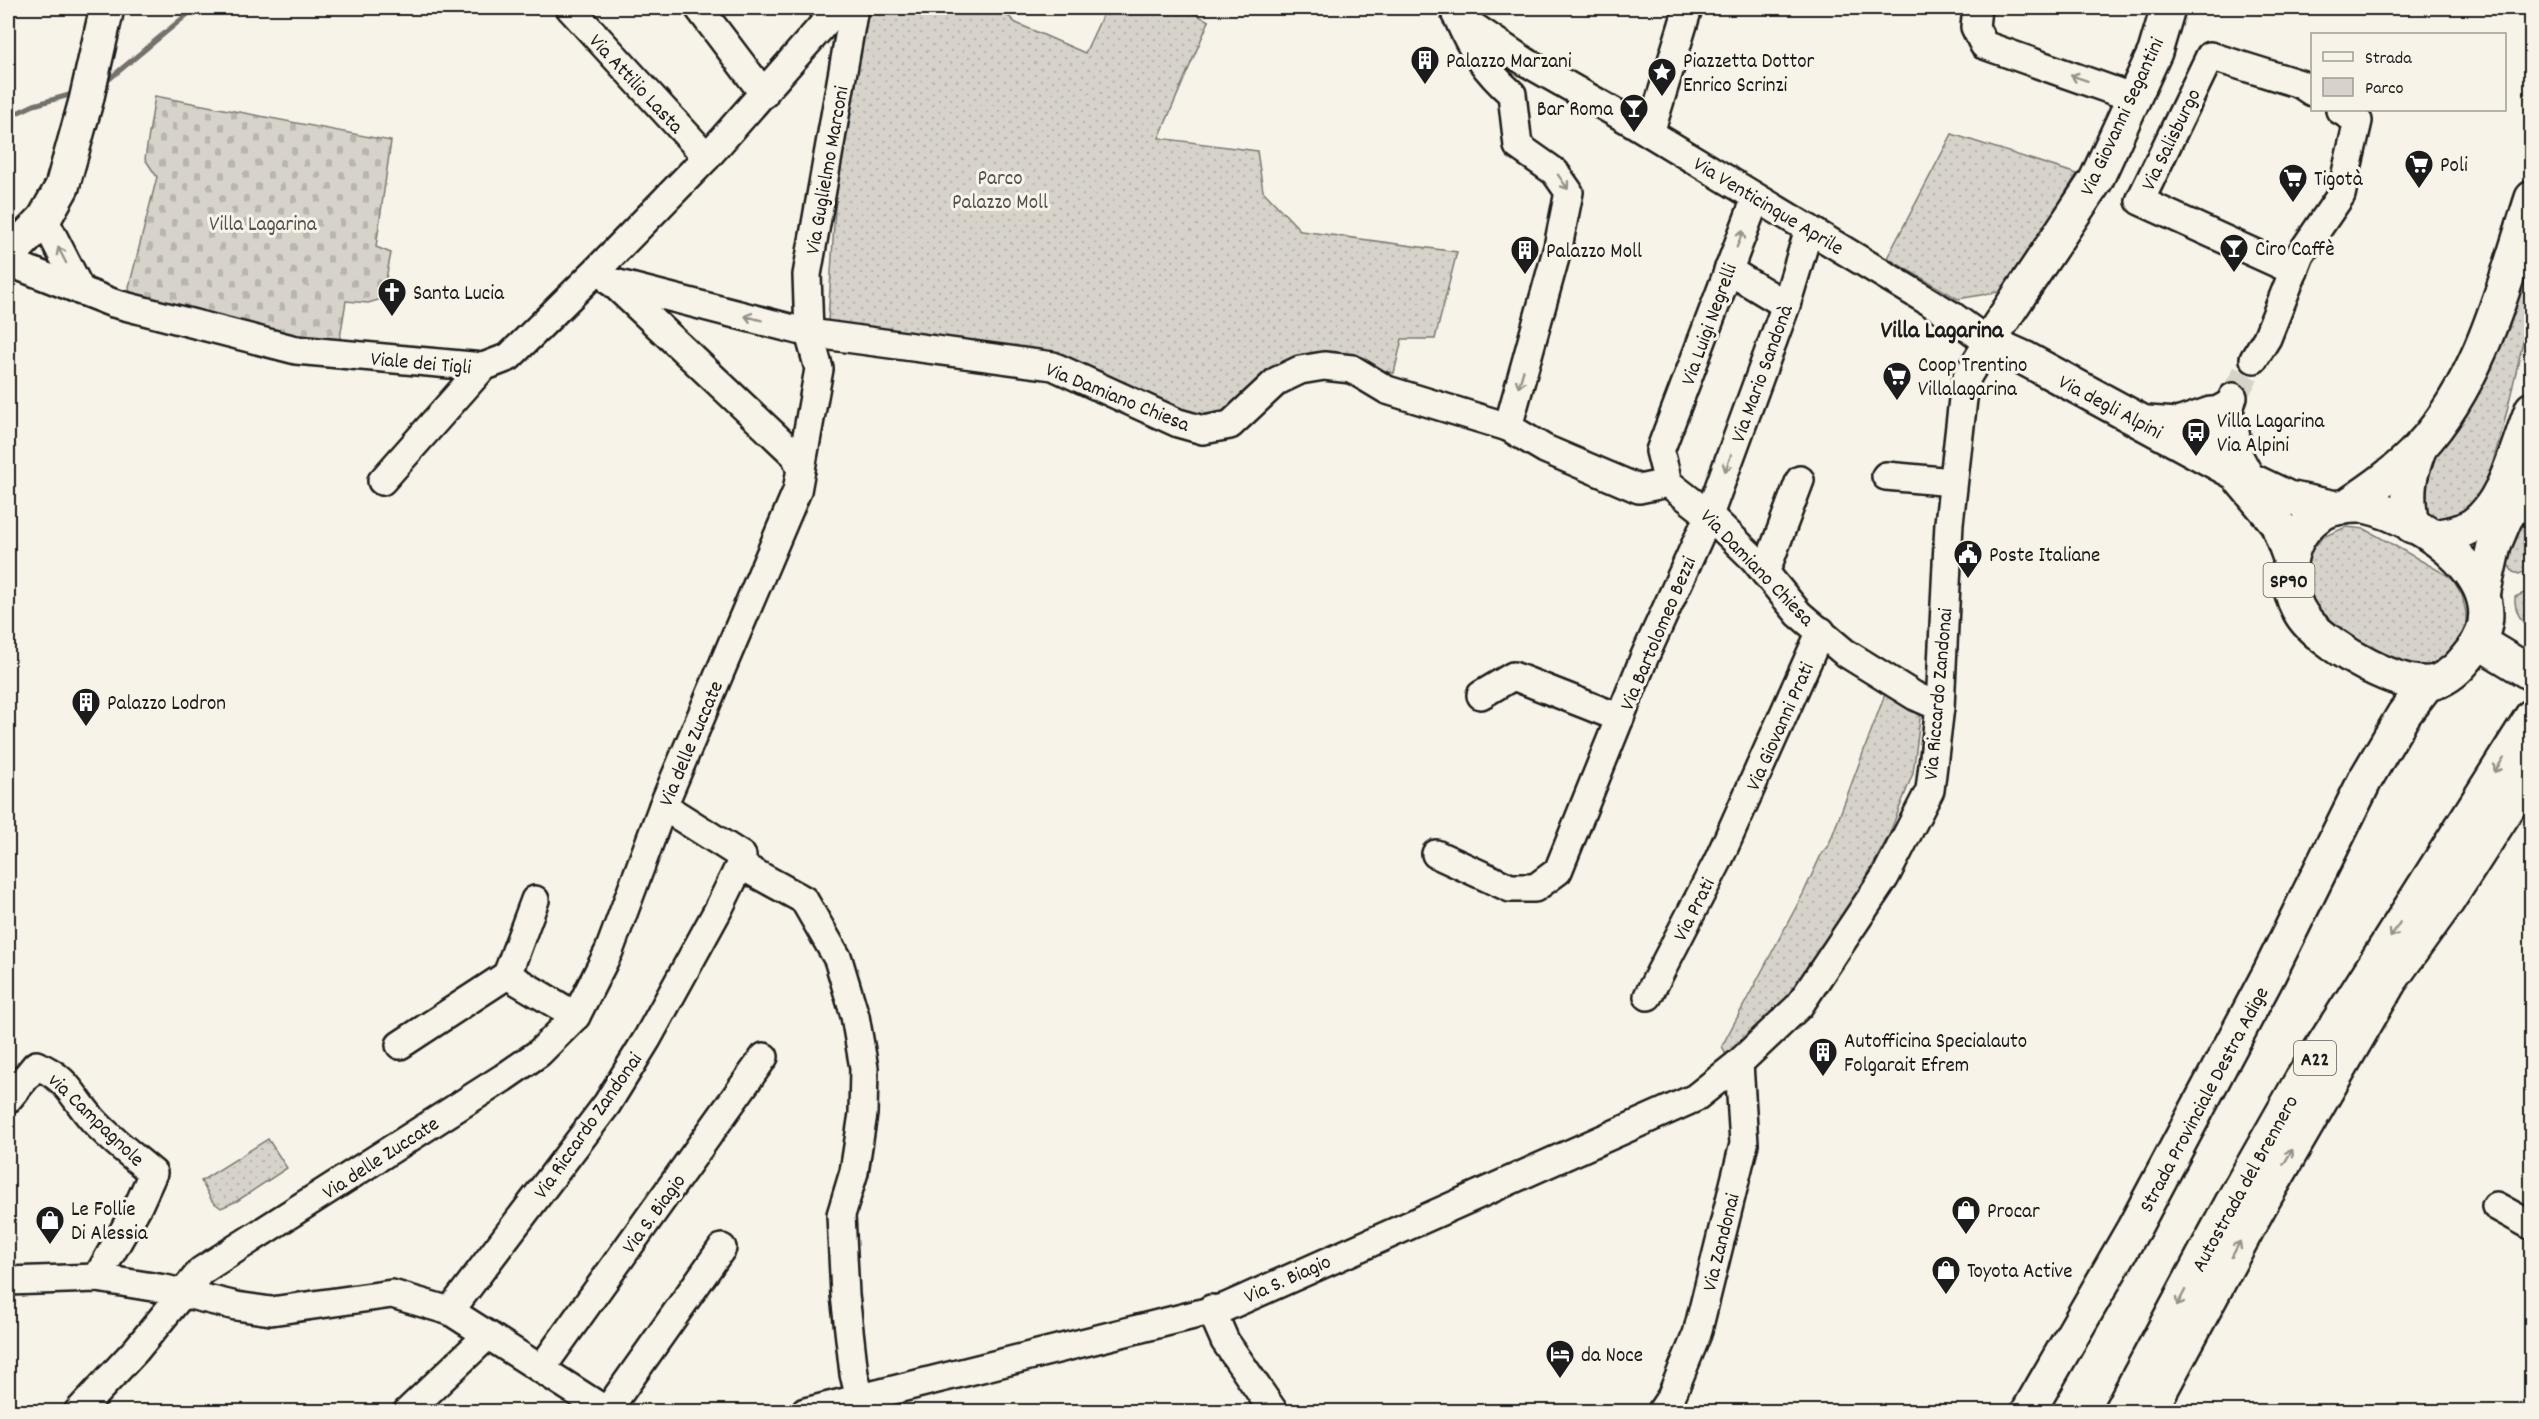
<svg xmlns="http://www.w3.org/2000/svg" width="2539" height="1419" viewBox="0 0 2539 1419" font-family="Dekko,sans-serif">
<style>
.green{fill:url(#green-dots);stroke:#7a7874;stroke-width:1.5}
.cemetery{fill:url(#cemetery-stones);stroke:#7a7874;stroke-width:1.5}
.lines{fill:none;stroke-linecap:round;stroke-linejoin:round}
.stream{stroke:#72716c;stroke-width:5}
.minor-tunnel{stroke:#d6d3c9;stroke-width:27;stroke-dasharray:27 14;stroke-linecap:butt}
.minor-casing{stroke:#1c1c1c;stroke-width:32}
.major-casing{stroke:#1c1c1c;stroke-width:38}
.highway-casing{stroke:#1c1c1c;stroke-width:38}
.minor{stroke:#f7f3e8;stroke-width:27}
.major{stroke:#f7f3e8;stroke-width:33}
.highway{stroke:#f7f3e8;stroke-width:33}
.oneway{stroke:#94928c}
.labels{text-anchor:middle;stroke-width:6;stroke-linejoin:round;paint-order:stroke}
.shield{fill:#f7f3e8;stroke:#5e5c59;stroke-width:1.5}
.shield-label{font-size:20px;font-weight:bold;fill:#1c1c1c}
.poi-label{font-size:21px;fill:#1c1c1c;stroke:#f7f3e8;text-anchor:start}
.street-label{font-size:21px;fill:#1c1c1c;stroke:#f7f3e8}
.park-label{font-size:21px;fill:#545351;stroke:#f7f3e8}
.quarter-label{font-size:24px;font-weight:bold;fill:#1c1c1c;stroke:#f7f3e8}
</style>
<defs>
<pattern id="green-dots" width="8" height="8" patternUnits="userSpaceOnUse" patternTransform="scale(1.5)"><rect width="8" height="8" fill="#d7d3cb"/><path d="M2 2h.1M6 6h.1" fill="none" stroke="#b8b5ae" stroke-width="1.8" stroke-linecap="round"/></pattern>
<pattern id="cemetery-stones" width="16" height="16" patternUnits="userSpaceOnUse" patternTransform="scale(1.5)"><rect width="16" height="16" fill="#d7d3cb"/><path d="M2 7V4a2 2 0 0 1 4 0v3zM10 15v-3a2 2 0 0 1 4 0v3z" fill="#b8b5ae"/></pattern>
</defs>
<rect width="100%" height="100%" fill="#f7f3e8"/>
<filter id="ink" filterUnits="userSpaceOnUse"><feTurbulence type="fractalNoise" baseFrequency=".0167" numOctaves="2"/><feDisplacementMap in="SourceGraphic" scale="12" xChannelSelector="R" yChannelSelector="G"/><feConvolveMatrix kernelMatrix="1 2 1 2 8 2 1 2 1" color-interpolation-filters="sRGB"/></filter>
<g filter="url(#ink)">
<!-- green -->
<g class="green">
<path d="M879,8H999L1016,23L1085,53L1106,8H1183L1209,21L1159,138L1257,151L1263,191L1301,231L1457,252L1435,339H1402L1394,373L1338,361L1256,395L1213,421L934,339L828,321L835,209L854,30Z"/>
<path d="M1952,134L2077,174L2004,291L1958,299L1887,258Z"/>
<path d="M2531,233V308L2505,419L2482,501L2473,515L2437,521L2422,507L2418,479Z"/>
<path d="M2531,499V569L2519,574L2513,572L2506,562L2508,540Z"/>
<path d="M2346,527L2365,529L2452,578L2462,595L2466,613V638C2458,647 2449,658 2439,664C2400,690 2333,625 2305,600L2301,562L2323,537Z"/>
<path d="M2531,590V633C2522,621 2514,612 2515,597Z"/>
<path d="M1885,694L1921,711L1913,773L1889,835L1846,915L1779,1015L1729,1062L1722,1046L1803,894L1821,855L1828,847Z"/>
<path d="M268,1139L287,1168L237,1201L221,1208L212,1201L201,1181Z"/>
</g>
<!-- cemetery -->
<path class="cemetery" d="M155,96L391,141L376,247L391,253L382,299L368,303L346,301L339,344L132,305L129,287L157,177L145,159Z"/>
<g class="lines">
<!-- stream -->
<g class="stream">
<path d="M102,85L195,8"/>
<path d="M8,117L34,105L76,93"/>
</g>
<!-- minor-tunnel -->
<path class="minor-tunnel" d="M2233,397L2254,359"/>
<!-- minor casing -->
<g class="minor-casing">
<g id="minor">
<path d="M570,8L707,157"/>
<path d="M699,8L764,94"/>
<path d="M1977,8L1975,27L1984,45L2134,98"/>
<path d="M1458,18C1471,49 1486,71 1512,94L1518,146L1555,172L1569,192L1558,247L1508,427"/>
<path d="M1650,133L1688,8"/>
<path d="M1756,198L1660,451L1668,483L1709,515L1754,559L1799,614L1844,652L1915,696L1940,707"/>
<path d="M44,219L81,291"/>
<path d="M8,262L113,303L296,350L483,367L509,357L598,269L707,157L838,8"/>
<path d="M1728,270L1786,305"/>
<path d="M2294,271L2140,201L2210,56L2300,84L2312,92"/>
<path d="M611,282L809,333L1053,366L1178,423L1203,430L1230,425L1277,381L1300,370L1324,366L1352,369L1387,390L1508,427L1545,449L1639,489L1668,483"/>
<path d="M613,283L795,455L801,470"/>
<path d="M2254,359L2267,338L2300,255L2341,195L2358,121L2340,110"/>
<path d="M2201,433L2211,414L2231,403"/>
<path d="M2219,442C2235,425 2225,415 2233,397"/>
<path d="M1886,476L1953,482"/>
<path d="M382,481L483,367"/>
<path d="M1765,573L1800,480"/>
<path d="M1481,695L1513,676L1620,718"/>
<path d="M1436,854L1510,888H1535L1558,871L1644,658L1709,515L1786,305L1809,229"/>
<path d="M740,865L804,900L838,959L855,1016L864,1068L863,1114L854,1172L841,1215L845,1295L854,1374L860,1398"/>
<path d="M535,900L507,975L576,1016"/>
<path d="M1648,996L1718,861L1821,631"/>
<path d="M400,1045L507,975"/>
<path d="M8,1099L36,1065C69,1079 71,1095 93,1120C110,1139 133,1156 153,1173L139,1204L97,1278"/>
<path d="M2496,1206L2532,1226"/>
<path d="M8,1281L97,1278L165,1289L236,1306L271,1311L392,1294L450,1311L608,1412"/>
<path d="M1211,1309L1225,1341L1274,1412"/>
<path d="M450,1311L607,1104L647,1039L718,910L740,865L742,856L663,806"/>
<path d="M541,1369L764,1057"/>
<path d="M607,1411L722,1248"/>
<path d="M78,1412L136,1350L201,1271L503,1078L539,1053L576,1016L609,951L663,806L797,491L819,369L809,333L807,275L854,8"/>
<path d="M407,1412L488,1335"/>
<path d="M805,1412L1226,1307L1695,1098L1739,1063L1799,1006L1885,877L1930,790L1940,707L1949,523L1963,399L1967,377L1988,342L1951,315L1630,121L1526,62L1456,15"/>
<path d="M1661,1412L1671,1397L1697,1334L1744,1144L1739,1063"/>
</g>
</g>
<!-- major casing -->
<g class="major-casing">
<g id="major">
<path d="M2168,8L2155,52L2096,180L1988,342L2024,358L2234,472L2288,498L2336,508"/>
<path d="M8,256L44,219L62,187L86,101L107,8"/>
<path d="M2147,423L2178,425L2211,414"/>
<path d="M2231,426L2236,457L2248,479"/>
<path d="M2241,480L2277,523L2290,558"/>
<path d="M2365,506C2421,518 2523,586 2472,651C2462,664 2454,674 2438,681C2406,694 2328,647 2307,622C2278,588 2285,533 2325,512C2337,505 2352,506 2365,506Z"/>
<path d="M2345,507C2372,489 2398,471 2420,447C2482,379 2504,284 2532,198"/>
<path d="M2412,526C2406,493 2408,478 2420,447"/>
<path d="M2479,642L2532,674"/>
<path d="M2028,1412L2134,1228L2269,974L2365,780L2404,714L2427,684"/>
</g>
</g>
<!-- highway casing -->
<g class="highway-casing">
<g id="highway">
<path d="M2433,537C2447,535 2461,533 2473,525C2505,504 2518,443 2532,409"/>
<path d="M2483,595L2494,545L2505,519L2532,478"/>
<path d="M2120,1412L2234,1199L2302,1079L2532,716"/>
<path d="M2149,1412L2259,1207L2390,981L2447,902L2532,770"/>
</g>
</g>
<!-- minor -->
<use href="#minor" class="minor"/>
<!-- major -->
<use href="#major" class="major"/>
<!-- highway -->
<use href="#highway" class="highway"/>
</g>
<!-- one-way arrows -->
<defs><path id="oneway-shaft" d="M-6 0H5M1.5-3L5.5 0L1.5 3" fill="none" stroke-width="1.6" stroke-linecap="round" stroke-linejoin="round" transform="scale(1.5)"/></defs>
<g class="oneway">
<use href="#oneway-shaft" transform="translate(2079 78) rotate(-161)"/>
<use href="#oneway-shaft" transform="translate(1563 182) rotate(55)"/>
<use href="#oneway-shaft" transform="translate(1740 239) rotate(-69)"/>
<use href="#oneway-shaft" transform="translate(62 255) rotate(-117)"/>
<use href="#oneway-shaft" transform="translate(753 318) rotate(-165)"/>
<use href="#oneway-shaft" transform="translate(1521 379) rotate(106)"/>
<use href="#oneway-shaft" transform="translate(1728 463) rotate(110)"/>
<use href="#oneway-shaft" transform="translate(2499 765) rotate(123)"/>
<use href="#oneway-shaft" transform="translate(2395 930) rotate(122)"/>
<use href="#oneway-shaft" transform="translate(2288 1157) rotate(-59)"/>
<use href="#oneway-shaft" transform="translate(2236 1249) rotate(-62)"/>
<use href="#oneway-shaft" transform="translate(2181 1298) rotate(118)"/>
</g>
</g>
<!-- icons -->
<defs>
<g id="building-pin" transform="scale(1.5)"><path d="M0 17L-7.5 6A9.5 9.5 0 1 1 7.5 6Z" fill="#1c1c1c" stroke="#f7f3e8"/><path d="M-4-6H4V6H1V3H-1V6H-4ZM-2.5-4.3h1.7v1.8h-1.7ZM.8-4.3h1.7v1.8H.8ZM-2.5-1h1.7V.8h-1.7ZM.8-1h1.7V.8H.8Z" fill="#fff"/></g>
<g id="sight-pin" transform="scale(1.5)"><path d="M0 17L-7.5 6A9.5 9.5 0 1 1 7.5 6Z" fill="#1c1c1c" stroke="#f7f3e8"/><path d="M0-6L1.8-2.2L6-1.7L2.9 1.2L3.7 5.4L0 3.3L-3.7 5.4L-2.9 1.2L-6-1.7L-1.8-2.2Z" fill="#fff"/></g>
<g id="bar-pin" transform="scale(1.5)"><path d="M0 17L-7.5 6A9.5 9.5 0 1 1 7.5 6Z" fill="#1c1c1c" stroke="#f7f3e8"/><path d="M-6-5H6L.8 .8V4.5H3.5V6h-7V4.5H-.8V.8Z" fill="#fff"/></g>
<g id="supermarket-pin" transform="scale(1.5)"><path d="M0 17L-7.5 6A9.5 9.5 0 1 1 7.5 6Z" fill="#1c1c1c" stroke="#f7f3e8"/><path d="M-6-5.5h2.5l.6 2H6L4.5 2H-2.5L-4.4-4H-6ZM-1.5 3.2a1.3 1.3 0 1 0 .1 0ZM3 3.2a1.3 1.3 0 1 0 .1 0Z" fill="#fff"/></g>
<g id="church-pin" transform="scale(1.5)"><path d="M0 17L-7.5 6A9.5 9.5 0 1 1 7.5 6Z" fill="#1c1c1c" stroke="#f7f3e8"/><path d="M-1.2-6h2.4v3.5h3.3v2.4h-3.3V6h-2.4V-.1h-3.3v-2.4h3.3Z" fill="#fff"/></g>
<g id="bus-pin" transform="scale(1.5)"><path d="M0 17L-7.5 6A9.5 9.5 0 1 1 7.5 6Z" fill="#1c1c1c" stroke="#f7f3e8"/><path d="M-5-6H5V4H4V6H2V4H-2V6H-4V4H-5ZM-3.5-4V0h7V-4ZM-3.5 1.2v1.5H-2V1.2ZM2 1.2v1.5H3.5V1.2Z" fill="#fff"/></g>
<g id="civic-pin" transform="scale(1.5)"><path d="M0 17L-7.5 6A9.5 9.5 0 1 1 7.5 6Z" fill="#1c1c1c" stroke="#f7f3e8"/><path d="M-.6-6.5H3V-4.5H.6V-3L4-1V1h2V6H-6V1h2V-1L-.6-3ZM-1.2 2.5V6h2.4V2.5Z" fill="#fff"/></g>
<g id="shop-pin" transform="scale(1.5)"><path d="M0 17L-7.5 6A9.5 9.5 0 1 1 7.5 6Z" fill="#1c1c1c" stroke="#f7f3e8"/><path d="M-5-2.5h2.3a2.7 3.5 0 0 1 5.4 0H5L5.5 6h-11ZM-1.5-2.5h3a1.5 2.3 0 0 0-3 0Z" fill="#fff"/></g>
<g id="hotel-pin" transform="scale(1.5)"><path d="M0 17L-7.5 6A9.5 9.5 0 1 1 7.5 6Z" fill="#1c1c1c" stroke="#f7f3e8"/><path d="M-6-4.5h1.5V1H6V5H4.5V3h-9V5H-6ZM-4 0a1.8 1.8 0 1 1 3.6 0ZM.5 0V-2.5h3Q6-2.5 6 0Z" fill="#fff"/></g>
</defs>
<g fill-rule="evenodd">
<use href="#building-pin" x="1425" y="60"/>
<use href="#sight-pin" x="1662" y="72"/>
<use href="#bar-pin" x="1634" y="108"/>
<use href="#supermarket-pin" x="2419" y="164"/>
<use href="#supermarket-pin" x="2293" y="178"/>
<use href="#bar-pin" x="2234" y="248"/>
<use href="#building-pin" x="1525" y="250"/>
<use href="#church-pin" x="392" y="292"/>
<use href="#supermarket-pin" x="1897" y="376"/>
<use href="#bus-pin" x="2196" y="432"/>
<use href="#civic-pin" x="1968" y="554"/>
<use href="#building-pin" x="86" y="702"/>
<use href="#building-pin" x="1823" y="1052"/>
<use href="#shop-pin" x="1966" y="1210"/>
<use href="#shop-pin" x="50" y="1220"/>
<use href="#shop-pin" x="1946" y="1270"/>
<use href="#hotel-pin" x="1560" y="1354"/>
</g>
<g class="labels">
<!-- shield labels -->
<g class="shield">
<rect x="2263.5" y="563" width="51" height="34" rx="4.5"/>
<rect x="2294" y="1041" width="42" height="34" rx="4.5"/>
</g>
<g class="shield-label">
<text x="2289" y="587">SP90</text>
<text x="2315" y="1065">A22</text>
</g>
<!-- poi labels -->
<g class="poi-label">
<text x="1446" y="67">Palazzo Marzani</text>
<text x="1683" y="67">Piazzetta Dottor<tspan x="1683" dy="24">Enrico Scrinzi</tspan></text>
<text x="1613" y="115" text-anchor="end">Bar Roma</text>
<text x="2440" y="171">Poli</text>
<text x="2314" y="185">Tigotà</text>
<text x="2255" y="255">Ciro Caffè</text>
<text x="1546" y="257">Palazzo Moll</text>
<text x="413" y="299">Santa Lucia</text>
<text x="1918" y="371">Coop Trentino<tspan x="1918" dy="24">Villalagarina</tspan></text>
<text x="2217" y="427">Villa Lagarina<tspan x="2217" dy="24">Via Alpini</tspan></text>
<text x="1989" y="561">Poste Italiane</text>
<text x="107" y="709">Palazzo Lodron</text>
<text x="1844" y="1047">Autofficina Specialauto<tspan x="1844" dy="24">Folgarait Efrem</tspan></text>
<text x="71" y="1215">Le Follie<tspan x="71" dy="24">Di Alessia</tspan></text>
<text x="1987" y="1217">Procar</text>
<text x="1967" y="1277">Toyota Active</text>
<text x="1581" y="1361">da Noce</text>
</g>
<!-- street labels -->
<g class="street-label">
<text transform="translate(637 83) rotate(47)" y="7">Via Attilio Lasta</text>
<text transform="translate(2121 116) rotate(-65)" y="7">Via Giovanni Segantini</text>
<text transform="translate(2170 139) rotate(-64)" y="7">Via Salisburgo</text>
<text transform="translate(826 170) rotate(-80)" y="7">Via Guglielmo Marconi</text>
<text transform="translate(1769 205) rotate(31)" y="7">Via Venticinque Aprile</text>
<text transform="translate(1708 324) rotate(-70)" y="7">Via Luigi Negrelli</text>
<text transform="translate(421 362) rotate(5)" y="7">Viale dei Tigli</text>
<text transform="translate(1761 373) rotate(-70)" y="7">Via Mario Sandonà</text>
<text transform="translate(1118 396) rotate(22)" y="7">Via Damiano Chiesa</text>
<text transform="translate(2111 406) rotate(28)" y="7">Via degli Alpini</text>
<text transform="translate(1758 567) rotate(46)" y="7">Via Damiano Chiesa</text>
<text transform="translate(1657 633) rotate(-67)" y="7">Via Bartolomeo Bezzi</text>
<text transform="translate(1937 694) rotate(-85)" y="7">Via Riccardo Zandonai</text>
<text transform="translate(1779 726) rotate(-66)" y="7">Via Giovanni Prati</text>
<text transform="translate(690 743) rotate(-67)" y="7">Via delle Zuccate</text>
<text transform="translate(1693 909) rotate(-63)" y="7">Via Prati</text>
<text transform="translate(2203 1099) rotate(-62)" y="7">Strada Provinciale Destra Adige</text>
<text transform="translate(97 1119) rotate(44)" y="7">via Campagnole</text>
<text transform="translate(587 1125) rotate(-55)" y="7">Via Riccardo Zandonai</text>
<text transform="translate(380 1157) rotate(-33)" y="7">Via delle Zuccate</text>
<text transform="translate(2244 1183) rotate(-61)" y="7">Autostrada del Brennero</text>
<text transform="translate(653 1213) rotate(-54)" y="7">Via S. Biagio</text>
<text transform="translate(1720 1242) rotate(-76)" y="7">Via Zandonai</text>
<text transform="translate(1287 1278) rotate(-24)" y="7">Via S. Biagio</text>
</g>
<!-- park labels -->
<g class="park-label">
<text x="1000" y="184">Parco<tspan x="1000" dy="24">Palazzo Moll</tspan></text>
<text x="263" y="230">Villa Lagarina</text>
</g>
<!-- quarter labels -->
<g class="quarter-label">
<text x="1942" y="337">Villa Lagarina</text>
</g>
</g>
<!-- margin -->
<rect width="2539" height="1419" fill="none" stroke="#f7f3e8" stroke-width="30"/>
<rect x="15" y="15" width="2509" height="1389" fill="none" stroke="#1c1c1c" stroke-width="2" filter="url(#ink)"/>
<!-- legend -->
<rect x="2311" y="33" width="195" height="78" fill="#f7f3e8" stroke="#9f9d96" stroke-width="1.5"/>
<rect x="2323" y="52" width="30" height="9" fill="#f7f3e8" stroke="#9f9d96" stroke-width="1.5"/>
<text x="2365" y="63" font-size="18" fill="#1c1c1c">Strada</text>
<rect x="2323" y="78" width="30" height="18" fill="#d7d3cb" stroke="#9f9d96" stroke-width="1.5"/>
<text x="2365" y="93" font-size="18" fill="#1c1c1c">Parco</text>
</svg>
